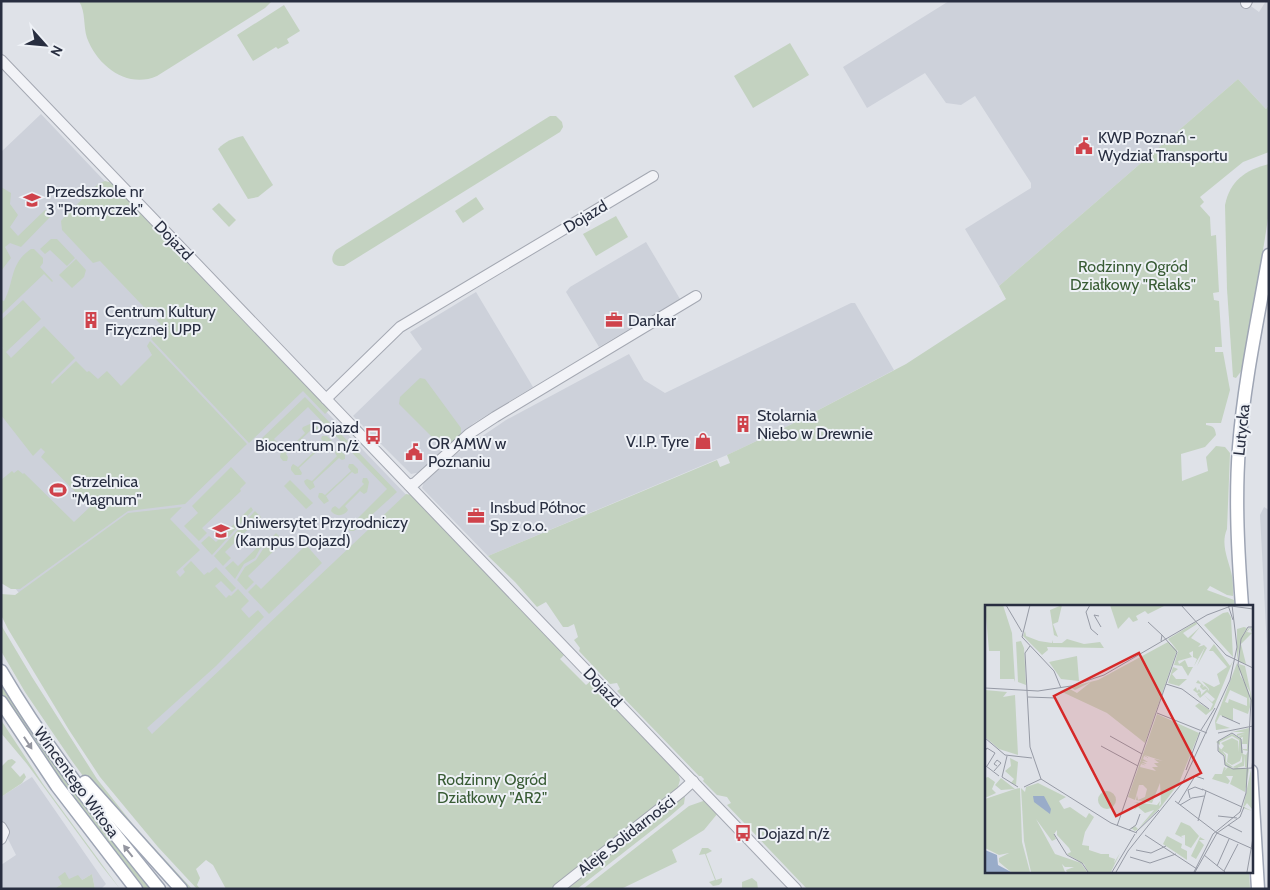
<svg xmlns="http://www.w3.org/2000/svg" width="1270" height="890" viewBox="0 0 1270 890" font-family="Cabin,sans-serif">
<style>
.built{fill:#cdd1da}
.green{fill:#c3d2c0}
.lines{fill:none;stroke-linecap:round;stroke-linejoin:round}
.minor-casing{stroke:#a4a8b2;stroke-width:12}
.major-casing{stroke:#9ea5b4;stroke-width:15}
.minor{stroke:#f2f3f7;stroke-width:10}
.major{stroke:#fff;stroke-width:12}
.oneway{fill:#9496a0}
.labels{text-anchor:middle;stroke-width:4;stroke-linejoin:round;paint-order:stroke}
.poi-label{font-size:16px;fill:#282e40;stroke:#eef1f6;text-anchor:start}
.street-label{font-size:16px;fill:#282e40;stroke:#eef1f6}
.park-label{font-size:16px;fill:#395c35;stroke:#eef1f6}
.inset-road{fill:none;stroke:#969aa5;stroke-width:1}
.view{fill:#d62828;fill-opacity:0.15;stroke:#d62828;stroke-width:2.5}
.inset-edge{fill:none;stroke:#282e40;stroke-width:2.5}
</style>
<rect width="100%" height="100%" fill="#dfe2e8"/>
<!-- built -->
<g class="built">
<path d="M949,1H1244L1259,12L1266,1H1269V104L1266,109L1238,79L999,286L965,229L1031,188V183L975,96L961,105L946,103L925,73L867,108L843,67Z"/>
<path d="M41,114L94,170L562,657L338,807L121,722L15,588L1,561V152Z"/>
<path d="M646,242L680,299L599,347L566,292L570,287Z"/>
<path d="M476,292L533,387L474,423L421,472L411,474L353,416L422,349L410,332Z"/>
<path d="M851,303H855L894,370L790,425L727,455L488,556L422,488L425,479L437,467L506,420L629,354L644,380L665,393Z"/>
<path d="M1264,507L1269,510V685L1260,515Z"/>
<path d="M32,777L106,884L101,889H95L92,874L82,880L70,879L54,889H1V865L16,855L7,837L5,825L1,819V797Z"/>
</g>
<!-- green -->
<g class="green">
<path d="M79,1H272L265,8L157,76C128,89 98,67 87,38C83,25 86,13 79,1Z"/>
<path d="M284,5L300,31L287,39L289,43L278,49L276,47L253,61L237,35Z"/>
<path d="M790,43L809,75L753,108L734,76Z"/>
<path d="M1238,79L1266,109L1269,105V152L1243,162L1200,197L1204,202L1200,206L1210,217L1211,236L1216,235L1219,292L1213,293L1214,300L1219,301L1222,347H1215V352H1223L1230,390L1221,423H1206V425C1214,426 1215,428 1216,435L1205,447L1181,454L1182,481L1208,471L1206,457L1216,446L1225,447L1230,453L1227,529C1220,545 1229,561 1232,576C1233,582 1233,589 1233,596L1227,595L1210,586L1207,590L1234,600L1235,606H986V871H1249L1250,889H807L727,805L731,803L727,797L717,795L703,781L704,779L701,776H699L617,691L620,689L617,683L610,684L579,651L580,648L574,640L578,637L574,624L568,627H563L546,602L537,607L515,582L488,556L717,460L720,467L730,463L727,455L790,425L906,364L1006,299L999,286Z"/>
<path d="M550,116H556L562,122L563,127L560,132L344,266C332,267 329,259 336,250Z"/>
<path d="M243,136L273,185L258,197L248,199L218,149C225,141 234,138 243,136Z"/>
<path d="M1269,164V212L1252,321L1242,370L1236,378L1233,377L1227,289L1225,205C1230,181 1245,170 1269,164Z"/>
<path d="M105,181L113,183L330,409L325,414L303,391L249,443L151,339L163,327L100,261L93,263L62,230L61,221L65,216L98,184Z"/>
<path d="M1,187L11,193L10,204L18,215L10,227L18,236L45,210L48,211L50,217L21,247L10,243L5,247L11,258L1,271Z"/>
<path d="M476,197L484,209L463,223L455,211Z"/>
<path d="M219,203L236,220L229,227L212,209Z"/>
<path d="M616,216L628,237L596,256L583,234Z"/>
<path d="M51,239H57L75,258L67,266L50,250L45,254L40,249Z"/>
<path d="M31,249H34L43,258V263L40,267L53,281L52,282L44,274L1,315V300L4,301C15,281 9,264 31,249Z"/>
<path d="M76,259L86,270L84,277L72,288L59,275Z"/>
<path d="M23,300L41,319L6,352L11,358L44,326L75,358L51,382L52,384L76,361L87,372L89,371L98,379L107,371L121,386L152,355L147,346L150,341L247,444L185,504L128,511L20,589H11L1,583V480L12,471L14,473L18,470L23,474L24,473L74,522L90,507L41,457L45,452L41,448L33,456L1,415V347L4,349L1,346V320Z"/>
<path d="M420,378L425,379L461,428V435L445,450L399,404L400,397Z"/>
<path d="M305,397L397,492L354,531H350L347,528V520L350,519L354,522L387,489L308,407L274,439L277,442L275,445L270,446L261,439Z"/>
<path d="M310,424L318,427V431L315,432L311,430L286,454L288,457L287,461H283L280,457L282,447L286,446L290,448L305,433L302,429L303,427Z"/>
<path d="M322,436H327L332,441L331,445L329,446L325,444L299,468L302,473L301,475H295L291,470V467L293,464L298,467L324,442L321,439Z"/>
<path d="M336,450H340L345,455V459L342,460L339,458L313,482L315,487L310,490L305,484L304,481L307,479L312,481L337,456L335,453Z"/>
<path d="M349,464H353L358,469V473L355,474L352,472L326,496L329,501L324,504L318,497L319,493H322L325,495L351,471L348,467Z"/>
<path d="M231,467L246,483L240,489L241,491L202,528L207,533L199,541L184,526L198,513L192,506Z"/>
<path d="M363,478H367L369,482L367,492L364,494L360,491L345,506L348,510C345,515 338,517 333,513L331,511L332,508L335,506L339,509L364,484L362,482Z"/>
<path d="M290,480L313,503L306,509L284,486Z"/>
<path d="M406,494L412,495L565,654L560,659L586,685L591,681L678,773L680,780L677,790L550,889H226L213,865L206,860L196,869L200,878L197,885L200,889H197L158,847L100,777L69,730L8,629L1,615V594L15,595L128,513L182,507L170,519L200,550L176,572L180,577L185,572L183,569L191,561L204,575L208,572L209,573L216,567L236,588L232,592L221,581L215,586L226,598L229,595L231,596L238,589L249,601L241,609L249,618L258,610L264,617L216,666L147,728L152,734Z"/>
<path d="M251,507L253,510L212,555L201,543L209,536L216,542Z"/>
<path d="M255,511L261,517L225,552L231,558L223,566L214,556Z"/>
<path d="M276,533L284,541L248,576L254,582L246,590L237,580L245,567L256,560L263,549L271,545L273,536Z"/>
<path d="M269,536L270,543L260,549L255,558L244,564L235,579L225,568L233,561L238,566Z"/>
<path d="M306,545L322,563L269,614L248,592L256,584L261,589Z"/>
<path d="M1,625L32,677L97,779L135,827L192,889H186L89,784L72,761L25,692L1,651Z"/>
<path d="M1,681L152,889H143L66,788L1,693Z"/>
<path d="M1,720L43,784L120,889L101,865L27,764L1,733Z"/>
<path d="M12,759L16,762L11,767L20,777L24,773L26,777L22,783L1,797V767L8,760Z"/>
<path d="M685,796L684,804L669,817L577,889H566Z"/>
<path d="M706,800L718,813L704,830L672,850L677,862L621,889H583L689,806Z"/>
<path d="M702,848H708L712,851L706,854L716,880L722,878V882L719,885L713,886L709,882L715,880L705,854L699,855Z"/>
<path d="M65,872L69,879L78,875L82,880L92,874L95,889H54L62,884L58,877Z"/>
<path d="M752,878L757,882L758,889H742V882Z"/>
</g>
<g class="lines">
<!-- minor casing -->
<g class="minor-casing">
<g id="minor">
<path d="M1246,3L1247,1"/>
<path d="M1,60L796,889"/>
<path d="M326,399L400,327L653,176"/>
<path d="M409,485L415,483L469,434L495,417L696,296"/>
<path d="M1,827L4,832L1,839"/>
<path d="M558,889L681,792L693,781"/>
</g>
</g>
<!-- major casing -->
<g class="major-casing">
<g id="major">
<path d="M1242,606C1238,553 1235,500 1239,447C1244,382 1258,318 1269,255"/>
<path d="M1,671C46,748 102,819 159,889"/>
<path d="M1,702L57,786L136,889"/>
<path d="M1251,771L1258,889"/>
<path d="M85,782L181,889"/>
</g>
</g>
<!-- minor -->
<use href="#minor" class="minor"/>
<!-- major -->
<use href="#major" class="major"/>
</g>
<!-- one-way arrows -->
<defs><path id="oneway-solid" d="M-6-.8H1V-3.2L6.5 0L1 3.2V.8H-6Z" transform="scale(1.25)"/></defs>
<g class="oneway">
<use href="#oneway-solid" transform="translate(28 743) rotate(57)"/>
<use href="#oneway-solid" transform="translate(128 851) rotate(-128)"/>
</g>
<!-- icons -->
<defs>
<g id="civic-bare" transform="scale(1.35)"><path d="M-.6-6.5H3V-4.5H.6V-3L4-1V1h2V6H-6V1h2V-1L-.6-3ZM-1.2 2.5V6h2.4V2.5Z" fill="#cf424b" stroke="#eef1f6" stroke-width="2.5" paint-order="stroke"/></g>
<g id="school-bare" transform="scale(1.35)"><path d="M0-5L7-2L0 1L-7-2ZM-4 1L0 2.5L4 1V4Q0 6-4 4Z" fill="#cf424b" stroke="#eef1f6" stroke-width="2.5" paint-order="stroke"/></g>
<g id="building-bare" transform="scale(1.35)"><path d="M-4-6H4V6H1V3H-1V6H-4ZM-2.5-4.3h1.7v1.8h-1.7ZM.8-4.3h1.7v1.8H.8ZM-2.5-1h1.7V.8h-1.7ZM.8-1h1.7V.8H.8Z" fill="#cf424b" stroke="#eef1f6" stroke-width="2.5" paint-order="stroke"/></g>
<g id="office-bare" transform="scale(1.35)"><path d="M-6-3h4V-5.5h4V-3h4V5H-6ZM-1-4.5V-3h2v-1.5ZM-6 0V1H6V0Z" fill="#cf424b" stroke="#eef1f6" stroke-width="2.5" paint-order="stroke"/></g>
<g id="bus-bare" transform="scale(1.35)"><path d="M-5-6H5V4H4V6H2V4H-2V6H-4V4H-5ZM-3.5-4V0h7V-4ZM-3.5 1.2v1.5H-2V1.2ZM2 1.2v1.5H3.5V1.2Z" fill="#cf424b" stroke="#eef1f6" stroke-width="2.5" paint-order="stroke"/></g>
<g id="shop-bare" transform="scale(1.35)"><path d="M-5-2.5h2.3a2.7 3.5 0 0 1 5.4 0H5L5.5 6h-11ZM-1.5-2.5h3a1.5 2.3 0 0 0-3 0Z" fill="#cf424b" stroke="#eef1f6" stroke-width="2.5" paint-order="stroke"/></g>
<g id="stadium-bare" transform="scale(1.35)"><path d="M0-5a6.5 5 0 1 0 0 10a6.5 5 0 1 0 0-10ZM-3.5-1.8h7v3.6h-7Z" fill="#cf424b" stroke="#eef1f6" stroke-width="2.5" paint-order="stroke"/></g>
<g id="university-bare" transform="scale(1.35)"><path d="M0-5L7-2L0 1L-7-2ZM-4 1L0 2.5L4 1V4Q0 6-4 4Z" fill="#cf424b" stroke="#eef1f6" stroke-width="2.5" paint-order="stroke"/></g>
</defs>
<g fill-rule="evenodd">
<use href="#civic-bare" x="1084" y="146"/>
<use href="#school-bare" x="32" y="200"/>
<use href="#building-bare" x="91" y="320"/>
<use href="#office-bare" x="614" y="320"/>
<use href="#building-bare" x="743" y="424"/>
<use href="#bus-bare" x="373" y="436"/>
<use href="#shop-bare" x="703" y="441"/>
<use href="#civic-bare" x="414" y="452"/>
<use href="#stadium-bare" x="58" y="490"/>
<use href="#office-bare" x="476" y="516"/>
<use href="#university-bare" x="221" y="531"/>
<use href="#bus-bare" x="743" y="833"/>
</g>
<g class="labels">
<!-- poi labels -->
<g class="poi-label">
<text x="1098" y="143">KWP Poznań -<tspan x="1098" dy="18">Wydział Transportu</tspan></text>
<text x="46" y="197">Przedszkole nr<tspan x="46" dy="18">3 "Promyczek"</tspan></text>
<text x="105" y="317">Centrum Kultury<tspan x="105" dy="18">Fizycznej UPP</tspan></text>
<text x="628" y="326">Dankar</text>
<text x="757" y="421">Stolarnia<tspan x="757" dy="18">Niebo w Drewnie</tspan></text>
<text x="359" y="433" text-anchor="end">Dojazd<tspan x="359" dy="18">Biocentrum n/ż</tspan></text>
<text x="689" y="447" text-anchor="end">V.I.P. Tyre</text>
<text x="428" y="449">OR AMW w<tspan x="428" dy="18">Poznaniu</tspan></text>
<text x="72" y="487">Strzelnica<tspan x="72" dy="18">"Magnum"</tspan></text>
<text x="490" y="513">Insbud Północ<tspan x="490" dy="18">Sp z o.o.</tspan></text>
<text x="235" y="528">Uniwersytet Przyrodniczy<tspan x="235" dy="18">(Kampus Dojazd)</tspan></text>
<text x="757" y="839">Dojazd n/ż</text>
</g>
<!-- street labels -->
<g class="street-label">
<text transform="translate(585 216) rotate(-31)" y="6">Dojazd</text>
<text transform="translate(174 240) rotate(46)" y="6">Dojazd</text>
<text transform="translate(1241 430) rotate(-84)" y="6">Lutycka</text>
<text transform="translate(603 687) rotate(46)" y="6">Dojazd</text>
<text transform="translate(77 782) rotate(54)" y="6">Wincentego Witosa</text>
<text transform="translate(626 835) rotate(-38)" y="6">Aleje Solidarności</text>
</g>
<!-- park labels -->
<g class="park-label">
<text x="1133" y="272">Rodzinny Ogród<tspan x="1133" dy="18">Działkowy "Relaks"</tspan></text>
<text x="492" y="785">Rodzinny Ogród<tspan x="492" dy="18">Działkowy "AR2"</tspan></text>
</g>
</g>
<!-- overview -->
<g transform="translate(985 605)">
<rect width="268" height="268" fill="#dfe2e8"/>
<path d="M0,0H18L27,28L30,77L29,74H15V46H4ZM77,0L73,17L68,19L73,32L69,30L65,5ZM125,0H181L163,9L160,6L151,11L153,15L148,17L144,12L133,24ZM238,8L243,7L246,12L248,52L219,20ZM211,17L212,19L198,28L203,33L215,22L206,33L216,39L213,42L219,40L222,43L212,61L220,42L209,61L212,54L208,52V46L204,48L207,52L193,56L194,59L200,55L203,62H208L203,71L197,61L189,60L193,46L183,34ZM259,22L262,23L257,31L264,23H266L267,24V27L265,23L262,27L267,28L256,39L261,59L254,57L255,38L252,56V24ZM40,26L41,31L54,36L67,38V35L68,38H77L82,34L99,39L115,37L119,43L62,42L63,45L57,50L38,31ZM36,36L39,43L41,80L33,77L31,37ZM183,37L192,45L160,138L122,108L75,86L83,83L92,88L106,77L90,85L85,82L113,75ZM229,39L245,61L248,56L228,104L221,110L210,101L214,98L225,105L228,99L219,90L227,97L230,94L222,87L215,93L212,89L215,87L212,88L208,85L211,82L212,86L214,84L216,87V90L222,84L218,85L215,82L216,79L211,78L213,75L210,72L219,81L216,83L220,81L223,84V86L224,84L217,76L229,82L235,79L232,69L242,62L228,46H224ZM92,51L94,76L76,74L64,57ZM252,58L264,88L265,102L263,109L248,103V116L235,110L231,118L245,123L231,125L230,116ZM245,85L262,93V101L244,94L243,98L240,97ZM254,59L260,61L267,94L266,103L265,87L255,70ZM188,62L193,64L187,69L191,74H202L194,81L183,78ZM0,85L22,87L18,92L30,90L33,150L14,144L0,132ZM172,109L214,128L194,178L175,203L152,225L150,226L146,223L150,221L153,224L169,205L160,208L153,202L149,205L152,198L149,197L172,200L175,196L174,201L176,199L175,178L167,198L151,195L152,190L153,195L160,192L162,184L158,180H154L150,195L143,192ZM159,150L178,156L169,154L174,158H169L173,162H167L171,166L155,162L156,159L162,161L156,158L162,159L157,156L163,157L158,154L159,151L164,153ZM264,123L263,163L260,162V150L259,161L247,164L240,160V151L234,147L233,141L241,150V157L248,162L257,157V150L255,156L247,160L242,157L243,149L236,145L239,141L236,138L247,133L253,136L254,147V135L247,131L235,137V140L231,137L247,129L256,134L258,149L261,150L263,146L258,145V139V144H262V139H257L258,132L255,133L254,131L260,129L252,131V129L260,127H247ZM25,153L33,157L31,180L26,178L29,174L20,166L26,161ZM239,162L241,163L239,166L243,162L264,164L260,187L245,179L248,171H241L245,176L243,179L227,174L230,169H237ZM266,164L267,204L262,198L259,202L267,206L258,203ZM3,172L10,177L7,184L11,188L0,193V173ZM16,173L30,184L35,183L37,237L45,267H26L14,257V253L24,248L14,250L0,243V194L30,184L16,185L10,180ZM53,178L81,192L74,196L79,204L85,202L101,213L104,208L109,212L100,227L97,240L104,241V245L116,249H124V252L130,254L129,258L135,248L126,267H103L99,259L82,249L86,247L84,243L72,230V225L69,229L71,234L67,236L51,214L70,249L96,258L102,267H82L81,265L89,262H80L77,259L80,267H46L39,236L36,183L40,187L41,182ZM113 195a9 9 0 1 1 18 0a9 9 0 1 1-18 0ZM196,217L205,221L214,231L206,243L200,240V230L196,231L198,233L190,229ZM182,231L197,239L196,243L202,246V255L178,239ZM215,232L220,235H214L219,240L211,254L206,251Z" fill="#c3d2c0" fill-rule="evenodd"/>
<path d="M48,191H59L66,204L65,209L49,197ZM0,245L12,250L13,260L26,267H0Z" fill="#99acc9"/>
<path class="inset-road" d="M21,0L37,27M45,0L37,32L69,66L76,83M105,0L101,7L106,24L113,30M196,0L241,50L268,63M243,0L248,15M114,11L109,10L116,22M163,17L177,30L176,36M45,41L40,48L45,142L56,174L126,218L152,228M181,79L197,84L224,104M0,83L53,86L86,81L119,70L222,10L246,1L268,4M43,92L71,93M172,108L222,128M237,111L255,119M216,125L230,103M233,128L268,121M247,128L233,136V146L239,151L240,160L248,164L267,163L268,152M247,128L256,134L257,148M125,131L157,149M0,133L20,150L47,153M116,141L153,161M0,146L2,143L10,148L2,161M22,151L17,172L33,182M1,161L14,171M201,165L215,127M9,166L16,158L12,155L9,159L12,161M39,182L56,174M217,184L257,202M205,193L203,185L210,182L218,185M190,196L232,228L268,244M193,199L210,171L219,174M195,200L207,193L219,191M233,211L252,213M213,216L221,186M243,220L257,227M132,221L192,47L177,30M144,225L151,220L155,209M151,227L174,205M69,229L82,250L97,258L103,267M160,230L212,264M151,245L166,248L181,241M219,250L240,267M145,252L165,258L191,249M232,261L244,234M239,266L253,239M127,267L150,229M131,267L143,246L198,177L245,75L252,42L247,0M209,267L228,229L255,207L261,188L266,95L253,60L256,34L263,22H268M210,267L232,228L255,212L259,202M262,267L268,233"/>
<path class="view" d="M154,48L216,168L131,211L69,91Z"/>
<rect width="268" height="268" class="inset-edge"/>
</g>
<!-- border -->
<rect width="1270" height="890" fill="none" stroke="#282e40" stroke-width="5"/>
<!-- north arrow -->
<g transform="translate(45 45) rotate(117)" stroke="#eef1f6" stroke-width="4" paint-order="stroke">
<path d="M0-4L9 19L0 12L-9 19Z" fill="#282e40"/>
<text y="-8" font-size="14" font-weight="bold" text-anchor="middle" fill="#282e40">N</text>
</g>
</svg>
